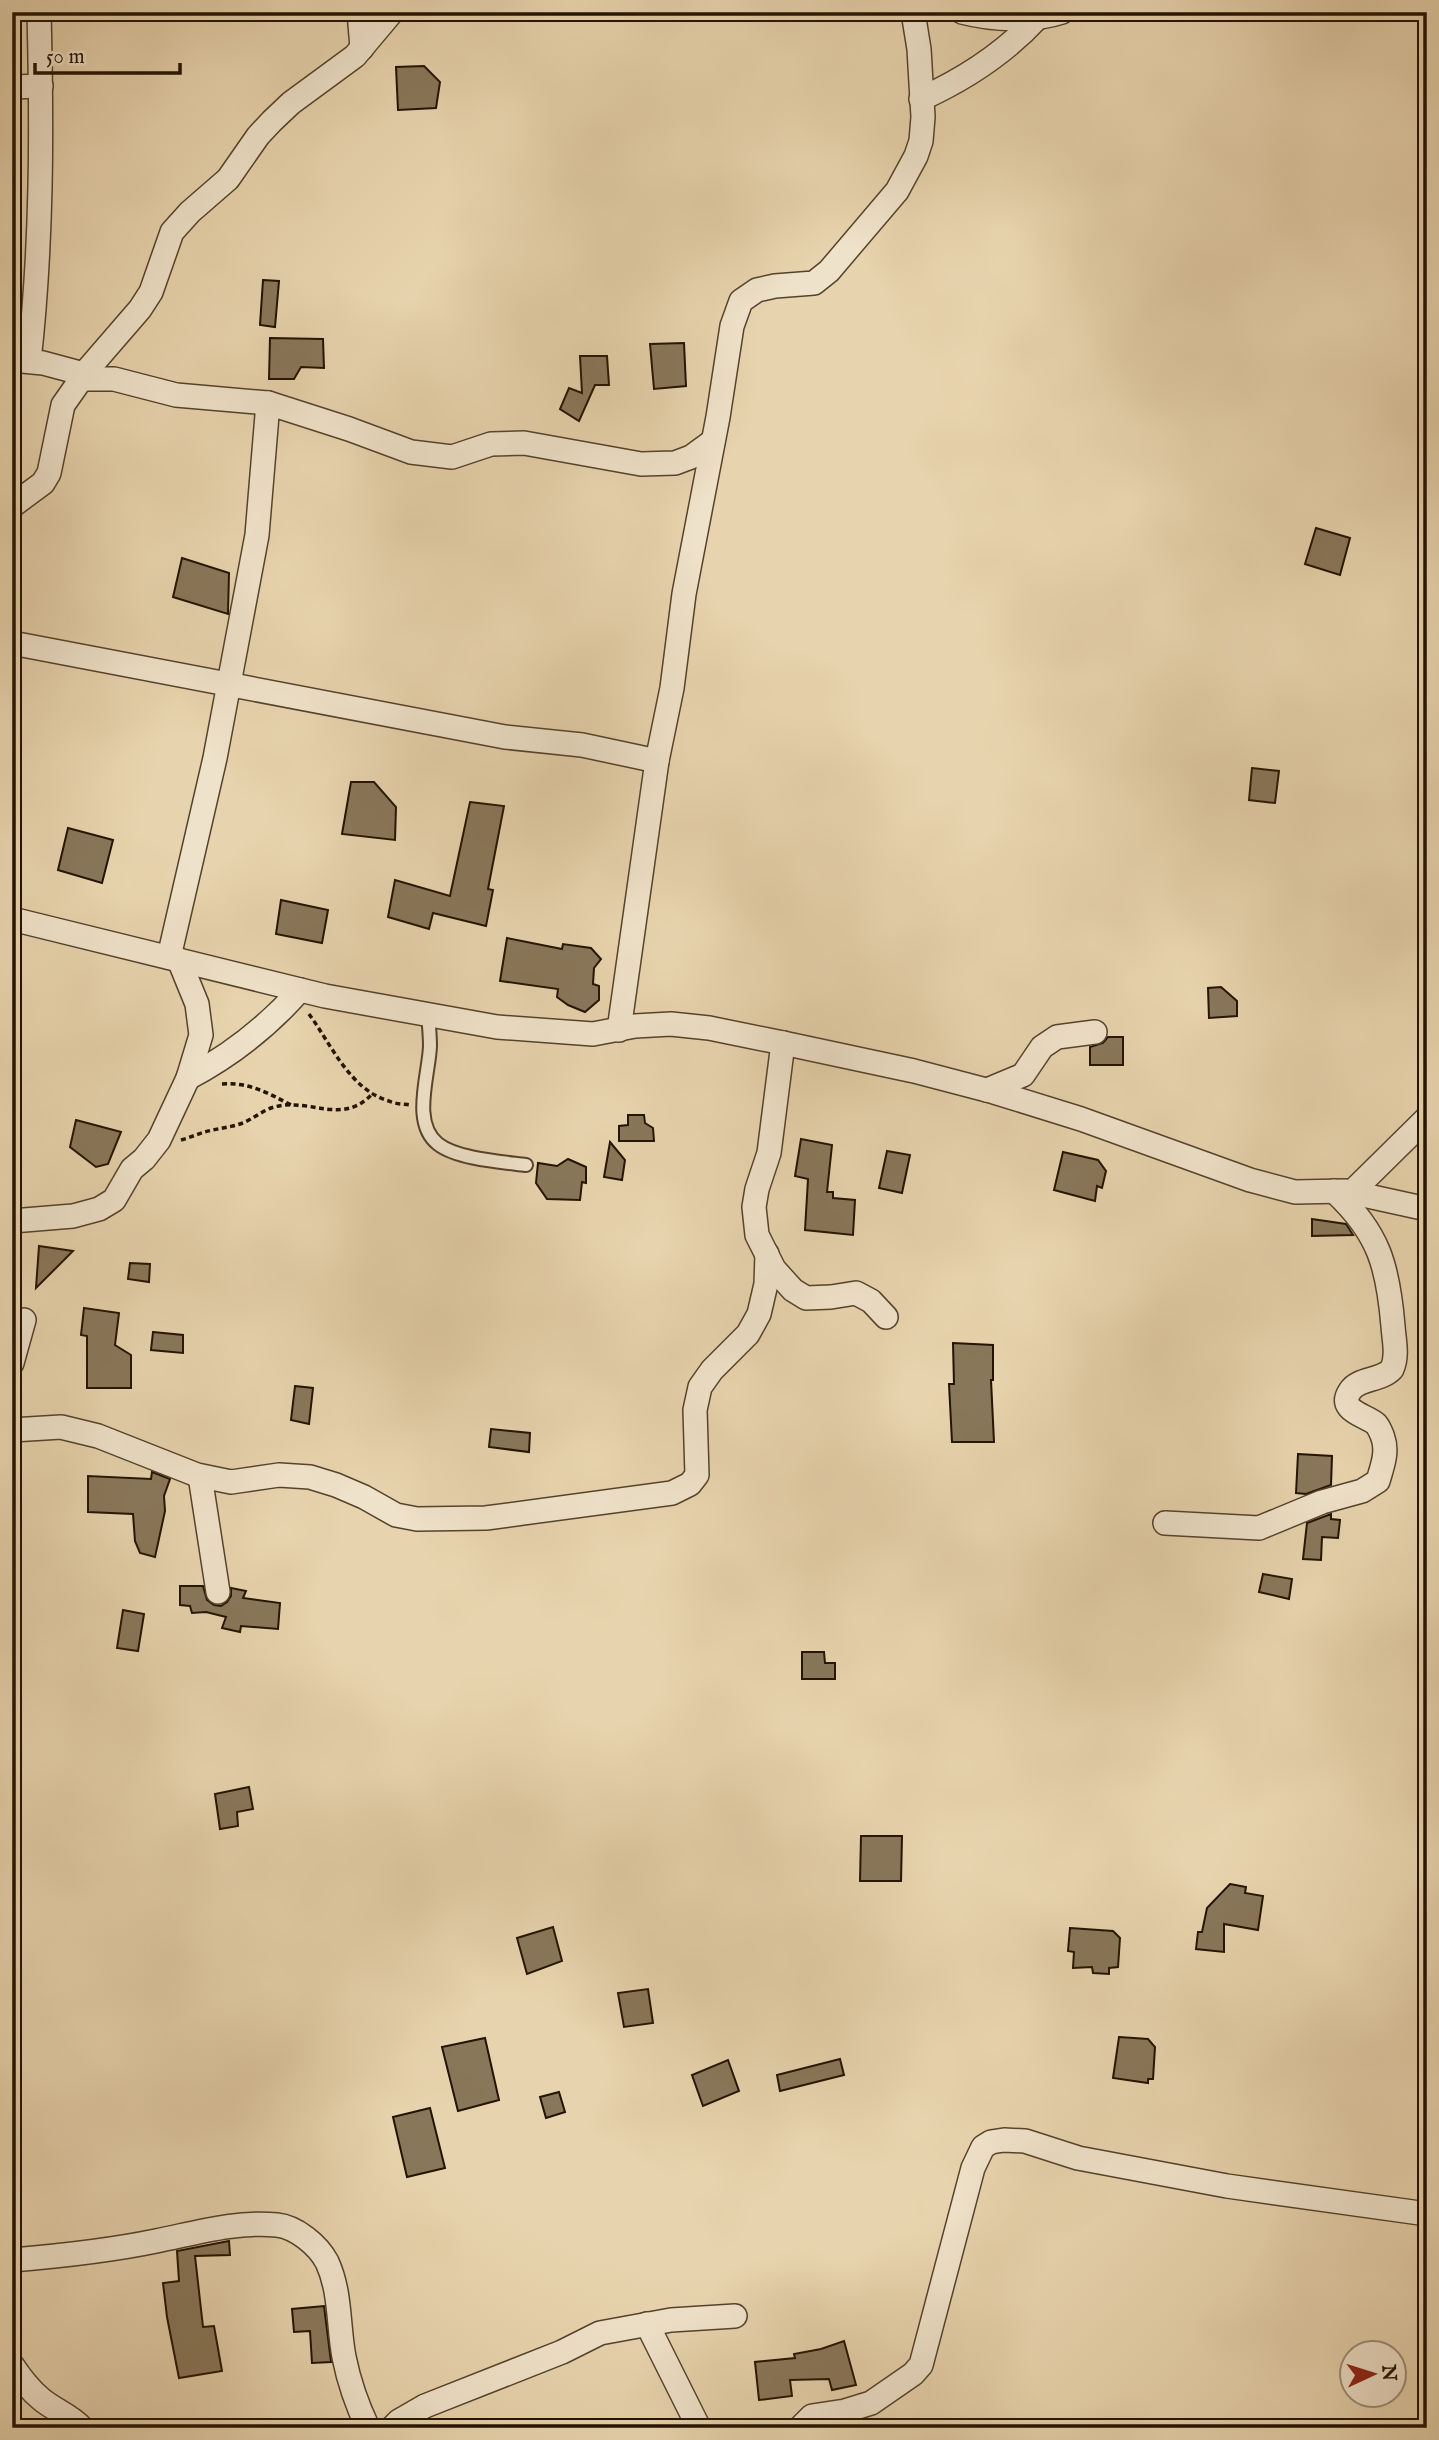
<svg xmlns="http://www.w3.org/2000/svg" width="1439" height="2440" viewBox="0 0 1439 2440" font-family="'IM FELL English',serif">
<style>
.building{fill:#89775a;stroke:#231300;stroke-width:2}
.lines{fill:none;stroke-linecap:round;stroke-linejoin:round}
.service-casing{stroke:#54432b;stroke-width:16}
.minor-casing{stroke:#54432b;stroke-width:26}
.path{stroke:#231300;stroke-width:3.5;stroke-dasharray:5 3.5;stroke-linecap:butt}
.service{stroke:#efe2ca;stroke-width:12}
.minor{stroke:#efe2ca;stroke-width:23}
</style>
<rect width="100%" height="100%" fill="#e7d3ad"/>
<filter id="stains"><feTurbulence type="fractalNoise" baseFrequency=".00286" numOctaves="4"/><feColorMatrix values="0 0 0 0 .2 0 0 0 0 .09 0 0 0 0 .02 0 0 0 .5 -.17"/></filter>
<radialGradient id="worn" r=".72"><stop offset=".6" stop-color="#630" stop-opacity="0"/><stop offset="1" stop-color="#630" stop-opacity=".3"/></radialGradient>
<!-- building -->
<g class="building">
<path d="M424,66L440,82L436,108L398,110L396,67Z"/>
<path d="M263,280L279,281L275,327L260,325Z"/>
<path d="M270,338L323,339L324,368L301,367L294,379H269Z"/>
<path d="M684,343L686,386L654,389L650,344Z"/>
<path d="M580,356H607L609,385H595L579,421L560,409L569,388L582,393Z"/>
<path d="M1316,528L1350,538L1340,575L1305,564Z"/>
<path d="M182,558L229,573L228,614L173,597Z"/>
<path d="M1252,768L1279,771L1275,803L1249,800Z"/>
<path d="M351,782H374L396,807L395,840L342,834Z"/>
<path d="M470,802L504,806L488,889L493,890L486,926L433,913L429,929L388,917L395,880L450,896Z"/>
<path d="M68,828L113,840L102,883L58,870Z"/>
<path d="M281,900L328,910L322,943L276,934Z"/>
<path d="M507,938L562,949L563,944L591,948L601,959L594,968L593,984L599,986V1000L585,1012L568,1005L557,997L558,989L500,981Z"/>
<path d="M1221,987L1237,1001V1016L1209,1018L1208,988Z"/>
<path d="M1108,1037H1123V1065H1090V1047L1103,1043Z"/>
<path d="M628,1115H644L645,1123L653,1128L654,1141H619V1126L628,1125Z"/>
<path d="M76,1120L121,1132L108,1164L96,1167L70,1147Z"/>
<path d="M801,1139L832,1145L827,1192H833V1198L855,1200L853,1235L805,1230L808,1179L795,1176Z"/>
<path d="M610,1142L625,1160L622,1180L604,1177Z"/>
<path d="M887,1151L910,1155L902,1193L879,1188Z"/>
<path d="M1063,1152L1098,1160L1106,1171L1102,1188L1097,1186L1095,1201L1054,1190Z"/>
<path d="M568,1159L586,1167V1183L582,1182L580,1200L547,1199L536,1183L538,1163L557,1166Z"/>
<path d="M1312,1219L1346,1224L1353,1235L1312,1236Z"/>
<path d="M39,1246L73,1251L36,1288Z"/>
<path d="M130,1263L150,1264L149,1282L128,1279Z"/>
<path d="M84,1308L119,1313L115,1345L131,1355V1388H87V1336L81,1335Z"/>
<path d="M153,1332L183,1335V1353L151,1350Z"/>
<path d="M953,1343L993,1345V1380H991L994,1442H952L949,1384H954Z"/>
<path d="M295,1386L313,1388L309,1424L291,1420Z"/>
<path d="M491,1429L530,1433L529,1452L489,1447Z"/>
<path d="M1298,1454L1332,1456L1331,1485L1306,1494L1296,1493Z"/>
<path d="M152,1472L170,1479L164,1496L165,1511L155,1557L140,1553L135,1541L133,1514L88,1512V1476L151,1479Z"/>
<path d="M1331,1514V1519L1340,1520L1338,1538L1322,1537L1321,1560L1303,1559L1307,1523Z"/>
<path d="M1263,1574L1292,1579L1289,1599L1259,1592Z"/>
<path d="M180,1586H203L207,1600L214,1605L221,1606L227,1602L231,1596V1588L246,1591L243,1598L280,1603L278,1629L241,1626L240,1632L222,1628L226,1617L206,1612L192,1613L190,1606L180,1605Z"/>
<path d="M123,1610L144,1614L138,1651L117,1648Z"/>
<path d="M802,1652H824L825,1663H835V1679H802Z"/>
<path d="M249,1787L253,1809L237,1812L238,1826L220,1829L215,1794Z"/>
<path d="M861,1836H902L901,1881H860Z"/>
<path d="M1230,1884L1246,1887L1245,1893L1263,1896L1258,1930L1224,1924V1952L1196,1949L1198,1932H1202L1207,1908Z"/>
<path d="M553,1927L562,1961L527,1974L517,1938Z"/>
<path d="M1070,1928L1113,1931L1120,1938L1118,1967L1109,1968V1974L1093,1973L1092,1967L1073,1968L1074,1952L1068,1951Z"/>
<path d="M648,1989L653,2023L624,2027L618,1993Z"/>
<path d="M1119,2037L1148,2039L1155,2047L1153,2079H1148V2083L1113,2078Z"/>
<path d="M485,2038L499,2100L458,2111L442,2047Z"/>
<path d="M840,2059L844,2075L780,2091L777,2075Z"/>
<path d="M728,2060L739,2091L703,2106L692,2075Z"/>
<path d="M559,2092L565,2112L546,2118L540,2097Z"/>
<path d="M430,2108L445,2168L407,2177L393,2117Z"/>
<path d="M229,2241L230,2255L195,2256L203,2327L214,2326L222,2371L179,2378L167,2317L163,2283L179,2281L177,2251Z"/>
<path d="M324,2306L331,2362L312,2363L310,2331L294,2332L292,2309Z"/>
<path d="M844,2341L856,2385L832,2390L829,2379L790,2380L792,2396L759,2400L755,2362L795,2358L794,2354L821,2349Z"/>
</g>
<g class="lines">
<!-- service casing -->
<g class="service-casing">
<path id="service" d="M428,1014C429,1025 430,1036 430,1046C429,1075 411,1123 438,1144C457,1159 502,1162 526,1165"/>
</g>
<!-- minor casing -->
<g class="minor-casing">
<g id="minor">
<path d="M359,12L362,48"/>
<path d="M962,12C993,20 1032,22 1062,12"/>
<path d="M12,87L41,86"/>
<path d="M921,99C965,79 1006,52 1038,17"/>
<path d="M12,360L43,363L84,374"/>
<path d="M29,361C42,245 42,129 39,12"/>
<path d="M81,379H114L176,395L268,403L349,429L411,452L452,457L491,444L524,443L641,464L675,463L691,457L713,441"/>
<path d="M12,506L43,483L49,473L63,405L89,368L140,309L151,292L172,232L190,212L228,179L258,136L272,121L291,103L355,56L392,12"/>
<path d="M12,643L505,737L582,745L657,761"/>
<path d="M12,919L325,996L497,1027L593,1034L635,1026L671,1024L709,1028L783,1043L914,1071L994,1092L1081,1119L1250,1180L1295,1192L1345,1191L1427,1209"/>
<path d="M169,957L215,758L257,535L268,403"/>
<path d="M619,1030L657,761L672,688L684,594L718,417L732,326L741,301L757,290L775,286L814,283L829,271L897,191L916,156L921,141L923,117L919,49L913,12"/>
<path d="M783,1043L769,1153L757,1189L754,1207L757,1235L774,1269L793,1290L806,1298L831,1297L856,1293L871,1301L886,1317"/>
<path d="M188,1078C230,1056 269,1025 300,990"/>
<path d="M987,1090L1023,1075L1042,1047L1057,1037L1095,1032"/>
<path d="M1351,1193L1427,1118"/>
<path d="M12,1221L73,1216L99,1209L114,1200L132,1169L144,1159L159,1140L188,1078L201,1035L197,1004L179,960"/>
<path d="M12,1363L24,1320"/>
<path d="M12,1430L61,1427L98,1436L197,1475L231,1482L279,1475L310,1477L336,1485L364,1497L396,1515L417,1519L486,1518L672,1493L690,1484L697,1475L695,1410L700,1387L712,1370L748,1334L759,1314L766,1284L767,1254"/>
<path d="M200,1476L218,1592"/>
<path d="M1165,1523L1259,1528L1322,1502L1362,1491L1378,1481C1382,1467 1388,1452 1383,1438C1382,1434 1378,1426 1376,1424C1366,1415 1337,1411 1350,1391C1358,1378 1381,1381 1392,1369C1398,1355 1394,1341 1393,1326C1388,1266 1379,1233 1334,1191"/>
<path d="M12,2260C60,2256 108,2251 156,2241C196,2233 235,2221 277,2225C296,2227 318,2245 327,2262C341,2292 338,2326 344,2357C349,2382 357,2405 368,2428"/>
<path d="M647,2324L699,2428"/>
<path d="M12,2365C20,2377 30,2390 41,2399C54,2410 70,2415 82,2428"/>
<path d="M392,2428L399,2421L425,2406L562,2352L600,2333L671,2320L735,2316"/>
<path d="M800,2428L812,2416L845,2411L871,2403L913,2374L921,2365L973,2168L983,2147L991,2142L1004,2140L1025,2141L1078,2158L1227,2186L1427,2214"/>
</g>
</g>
<!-- path -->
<g class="path">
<path d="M309,1014C331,1044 350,1090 389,1101C395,1104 403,1104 410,1105"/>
<path d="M222,1084C249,1082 268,1093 291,1105"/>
<path d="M181,1140C192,1137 202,1132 213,1130C222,1128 231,1127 240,1124C252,1120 263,1110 274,1107C312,1097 342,1127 373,1093"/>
</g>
<!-- service -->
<use href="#service" class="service"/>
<!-- minor -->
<use href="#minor" class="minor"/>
</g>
<!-- margin -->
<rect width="1439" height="2440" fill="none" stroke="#e7d3ad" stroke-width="42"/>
<rect x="14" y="14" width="1411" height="2412" fill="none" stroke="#231300" stroke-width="3.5"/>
<rect x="21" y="21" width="1397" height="2398" fill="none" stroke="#231300" stroke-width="2"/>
<!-- north arrow -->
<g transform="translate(1373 2374) rotate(86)"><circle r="33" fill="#efe2ca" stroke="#9d8f79" stroke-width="2"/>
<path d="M0-5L12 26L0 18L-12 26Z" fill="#8f2418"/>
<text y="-10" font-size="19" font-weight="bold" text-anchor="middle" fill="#231300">N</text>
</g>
<!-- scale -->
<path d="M35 63v10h145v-10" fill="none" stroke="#231300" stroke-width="3.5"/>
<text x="46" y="63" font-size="21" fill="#231300" stroke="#efe2ca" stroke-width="5" paint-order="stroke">50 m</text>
<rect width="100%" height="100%" filter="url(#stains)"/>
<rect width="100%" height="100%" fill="url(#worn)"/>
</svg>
